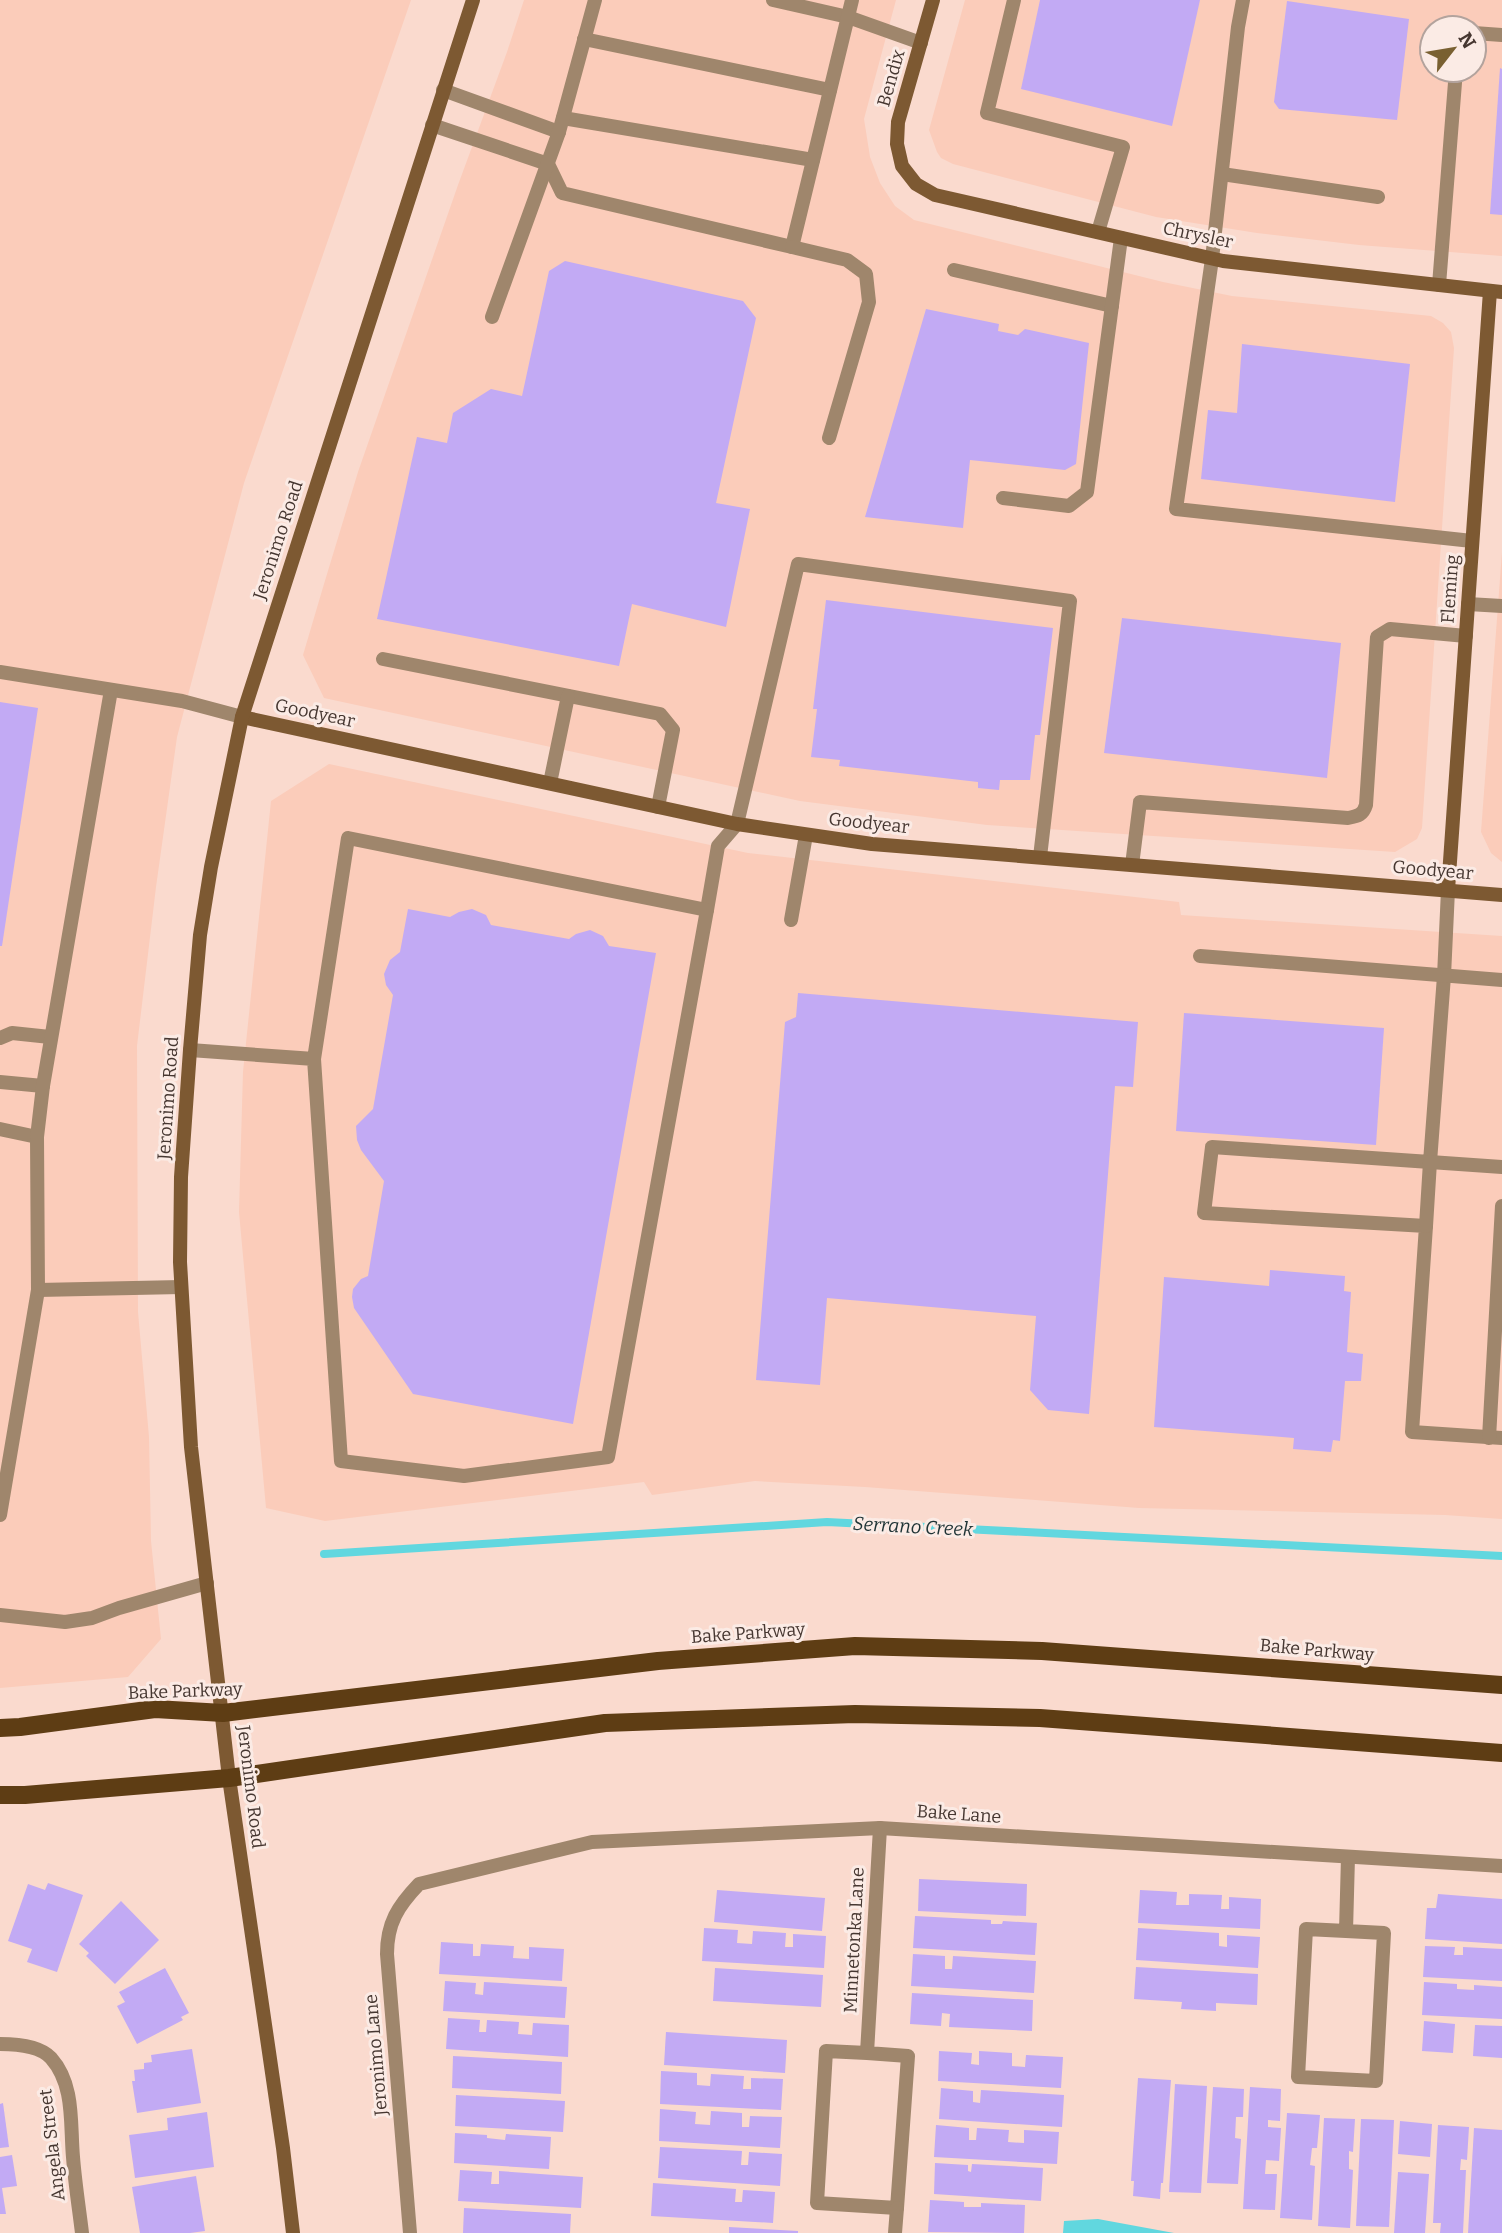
<svg xmlns="http://www.w3.org/2000/svg" width="1502" height="2233" viewBox="0 0 1502 2233" font-family="Bitter,serif">
<style>
.built{fill:#fbccba;fill-rule:evenodd}
.water{fill:#61d7df}
.lines{fill:none;stroke-linecap:round;stroke-linejoin:round}
.stream{stroke:#61d7df;stroke-width:8}
.building{fill:#c2aaf4}
.lane{stroke:#9f866c;stroke-width:14}
.street{stroke:#9f866c;stroke-width:14}
.secondary{stroke:#7d5932;stroke-width:14}
.primary{stroke:#5e3d14;stroke-width:18}
.labels{text-anchor:middle;stroke-width:6;stroke-linejoin:round;paint-order:stroke}
.street-label{font-size:18px;fill:#463731;stroke:#fbebe5}
.water-label{font-size:19px;font-style:italic;fill:#1e3335;stroke:#fbebe5}
</style>
<rect width="100%" height="100%" fill="#fadace"/>
<!-- built -->
<g class="built">
<path d="M0,0H411L244,483L177,737L156,887L137,1046L138,1312L149,1437L151,1541L161,1639L128,1677L0,1688Z"/>
<path d="M524,0H896L864,119L870,157L880,183L895,206L914,220L1163,282L1232,296L1431,316L1443,323L1451,332L1454,348L1422,828L1417,839L1395,852L987,825L800,801L324,698L303,655L324,584L358,472L458,185L507,52Z"/>
<path d="M965,0H1502V256L1359,245L1257,233L1156,217L953,164L941,158L937,152L929,130ZM1432,28H1474V70H1432Z"/>
<path d="M1502,552V862L1491,853L1481,832Z"/>
<path d="M329,764L748,853L1179,902L1181,915L1502,936V1519L1445,1515L1139,1508L865,1487L755,1481L652,1495L644,1482L325,1521L266,1508L239,1212L243,1072L271,801Z"/>
</g>
<!-- water -->
<path class="water" d="M1098,2219L1174,2233H1063L1064,2221Z"/>
<g class="lines">
<!-- stream -->
<path class="stream" d="M324,1554L827,1522L1502,1556"/>
</g>
<!-- building -->
<g class="building">
<path d="M1040,0H1200L1172,126L1021,89Z"/>
<path d="M1287,1L1409,19L1397,120L1279,109L1274,102Z"/>
<path d="M1500,68L1502,69V215L1490,214Z"/>
<path d="M565,261L743,301L756,318L716,503L750,509L726,627L632,604L619,666L377,619L417,437L447,443L453,413L491,389L522,396L549,271Z"/>
<path d="M926,309L999,324L998,331L1018,335L1025,329L1089,343L1076,464L1065,470L970,460L963,528L865,517Z"/>
<path d="M1242,344L1410,364L1395,502L1201,479L1208,410L1237,413Z"/>
<path d="M826,600L1053,628L1040,735H1035L1030,780H1000L999,790L978,788V782L839,766L840,760L811,757L817,709H813Z"/>
<path d="M1122,618L1341,643L1327,778L1104,753Z"/>
<path d="M0,702L38,708L2,946H0Z"/>
<path d="M408,909L450,917L459,912L472,909L486,915L491,925L569,939L576,934L590,930L603,936L609,946L656,953L573,1424L413,1394L354,1308L352,1297L353,1289L361,1279L368,1276L384,1181L361,1150L357,1140L356,1126L373,1109L393,995L386,985L384,974L390,960L400,952Z"/>
<path d="M798,993L1138,1022L1133,1087L1115,1086L1089,1414L1048,1410L1030,1390L1036,1316L827,1298L820,1385L756,1380L785,1022L796,1017Z"/>
<path d="M1184,1013L1384,1028L1376,1145L1176,1131Z"/>
<path d="M1270,1270L1345,1276L1344,1291L1351,1292L1347,1352L1363,1354L1361,1381H1345L1340,1441L1333,1440L1331,1452L1293,1449L1294,1438L1154,1427L1164,1277L1269,1286Z"/>
<path d="M919,1879L1027,1884L1026,1916L918,1911Z"/>
<path d="M48,1883L83,1895L57,1972L27,1962L32,1949L8,1941L28,1884L45,1890Z"/>
<path d="M717,1890L825,1898L822,1931L714,1922Z"/>
<path d="M1140,1890L1177,1892L1176,1905H1189V1894L1222,1895L1221,1909H1229V1897L1261,1899L1260,1929L1138,1923Z"/>
<path d="M1438,1894L1502,1899V1944L1425,1939L1427,1908H1436Z"/>
<path d="M121,1901L159,1940L115,1984L86,1956L89,1953L79,1944Z"/>
<path d="M915,1916L991,1920V1924H1002L1003,1921L1037,1923L1035,1955L913,1948Z"/>
<path d="M704,1928L738,1930L737,1943L752,1944L753,1931L786,1933L785,1947H793V1934L826,1936L824,1968L702,1961Z"/>
<path d="M1138,1928L1219,1933V1946L1227,1947V1935L1260,1937L1258,1968L1136,1960Z"/>
<path d="M441,1942L473,1944V1956H480L481,1944L514,1946L513,1958L529,1959V1947L564,1949L562,1981L439,1974Z"/>
<path d="M1425,1946L1455,1947L1454,1955H1463V1947L1502,1949V1981L1423,1977Z"/>
<path d="M913,1954L945,1956V1969H952L953,1956L1036,1961L1034,1993L911,1986Z"/>
<path d="M1136,1967L1258,1974L1257,2005L1216,2003V2011L1181,2009L1182,2002L1134,1999Z"/>
<path d="M165,1968L189,2013L181,2017L183,2020L137,2044L117,2006L125,2002L119,1992Z"/>
<path d="M715,1968L823,1975L821,2007L713,2001Z"/>
<path d="M445,1981L476,1983L475,1994L483,1995L484,1982L567,1987L565,2018L443,2011Z"/>
<path d="M1424,1982L1457,1984V1989L1474,1990V1985L1502,1987V2019L1422,2015Z"/>
<path d="M912,1993L1033,2000L1032,2031L949,2027L950,2014L942,2013L941,2026L910,2024Z"/>
<path d="M448,2018L480,2020L479,2032H486L487,2020L519,2022L518,2034L532,2035L533,2023L569,2025L568,2057L446,2049Z"/>
<path d="M1424,2021L1455,2024L1453,2053L1422,2051Z"/>
<path d="M1475,2025L1502,2026V2058L1473,2056Z"/>
<path d="M666,2032L787,2040L785,2073L664,2065Z"/>
<path d="M192,2049L201,2103L137,2113L132,2081H135L134,2070L144,2069V2063L152,2062L151,2055Z"/>
<path d="M939,2051L972,2053L971,2064L979,2065V2051L1012,2053V2066L1025,2067L1026,2055L1063,2057L1061,2088L938,2081Z"/>
<path d="M453,2056L562,2062L561,2094L452,2088Z"/>
<path d="M661,2071L697,2073V2085L710,2086L711,2074L744,2076L743,2089H751V2078L783,2079L781,2110L660,2104Z"/>
<path d="M1138,2078L1171,2080L1163,2183H1161L1160,2199L1133,2196L1134,2181H1131Z"/>
<path d="M1175,2084L1207,2086L1201,2193L1169,2192Z"/>
<path d="M1213,2087L1244,2089L1243,2117H1236L1235,2138L1241,2139L1238,2184L1207,2183Z"/>
<path d="M1250,2087L1281,2089L1280,2121L1268,2120V2127L1281,2128L1279,2161L1266,2160L1265,2174H1277L1275,2210L1243,2209Z"/>
<path d="M941,2088L973,2091V2102L980,2103L981,2090L1064,2095L1062,2127L939,2119Z"/>
<path d="M456,2095L565,2101L563,2132L455,2126Z"/>
<path d="M3,2103L9,2147L0,2148V2104Z"/>
<path d="M660,2109L696,2112L695,2124L710,2125L711,2111L742,2113V2127H749L750,2116L782,2117L780,2148L659,2141Z"/>
<path d="M207,2112L214,2167L135,2178L129,2135L168,2130L167,2118Z"/>
<path d="M1287,2113L1320,2115L1317,2148H1312L1310,2165L1315,2166L1312,2220L1280,2218Z"/>
<path d="M1324,2118L1355,2119L1353,2152L1349,2151V2169L1353,2170L1350,2228L1318,2226Z"/>
<path d="M1361,2119L1394,2120L1389,2227L1356,2226Z"/>
<path d="M1400,2121L1432,2124L1430,2157L1398,2154Z"/>
<path d="M936,2125L969,2128V2140H976L977,2128L1009,2130L1008,2142L1024,2143V2130L1059,2132L1057,2164L934,2157Z"/>
<path d="M1438,2125L1469,2127L1467,2160L1461,2159L1460,2170H1466L1463,2233H1440L1441,2223H1433Z"/>
<path d="M1474,2128L1502,2130V2233H1468Z"/>
<path d="M455,2133L487,2135V2138L505,2140L506,2134L551,2137L549,2169L454,2163Z"/>
<path d="M660,2147L742,2151L741,2165H748L749,2152L782,2154L780,2186L658,2178Z"/>
<path d="M12,2155L17,2186L2,2188L6,2214H0V2157Z"/>
<path d="M935,2163L968,2165V2171L971,2172L972,2164L1043,2168L1041,2201L934,2194Z"/>
<path d="M460,2170L492,2172L491,2184H499V2171L583,2177L581,2208L458,2201Z"/>
<path d="M1398,2172L1429,2174L1425,2233H1394Z"/>
<path d="M196,2176L205,2231L190,2233H140L132,2187Z"/>
<path d="M653,2183L736,2189L735,2202H742L743,2190L775,2192L773,2223L651,2216Z"/>
<path d="M930,2200L964,2202V2207H981V2203L1025,2205L1024,2233L928,2232Z"/>
<path d="M464,2208L571,2214L570,2233H463Z"/>
<path d="M729,2227L798,2231V2233H729Z"/>
</g>
<g class="lines">
<!-- lane -->
<g class="lane">
<path d="M773,0L848,17L921,43"/>
<path d="M1014,0L987,113L1123,147L1098,232"/>
<path d="M1243,0L1238,27L1212,259L1176,509L1472,541"/>
<path d="M1474,33L1502,35"/>
<path d="M584,39L830,90"/>
<path d="M443,90L559,132"/>
<path d="M563,118L813,160"/>
<path d="M432,125L548,164L562,193L792,247L852,0"/>
<path d="M1222,174L1378,197"/>
<path d="M792,247L847,260L866,274L869,302L829,438"/>
<path d="M954,270L1112,306"/>
<path d="M1439,285L1456,70"/>
<path d="M492,317L559,132L595,0"/>
<path d="M1003,498L1069,506L1087,492L1121,238"/>
<path d="M1468,604L1502,606"/>
<path d="M383,659L660,714L673,730L658,807"/>
<path d="M0,672L182,701L242,717"/>
<path d="M550,783L568,696"/>
<path d="M1132,865L1140,802L1348,818C1358,816 1363,815 1366,805L1377,637L1390,629L1466,636"/>
<path d="M1448,890L1444,976L1430,1162L1212,1147L1204,1213L1426,1226L1412,1432L1502,1438"/>
<path d="M707,910L718,846L737,824L798,564L1070,601L1040,857"/>
<path d="M791,920L806,835"/>
<path d="M1200,956L1502,980"/>
<path d="M0,1038L12,1033L50,1037"/>
<path d="M190,1050L314,1059L348,838L707,910L608,1457L464,1476L341,1461L314,1059"/>
<path d="M0,1082L43,1086"/>
<path d="M0,1129L37,1137"/>
<path d="M1426,1226L1430,1162L1502,1167"/>
<path d="M38,1290L181,1287"/>
<path d="M1489,1438L1502,1206"/>
<path d="M0,1515L38,1290L37,1137L43,1086L111,690"/>
<path d="M0,1615L65,1622L92,1618L119,1608L207,1583"/>
</g>
<!-- street -->
<g class="street">
<path d="M1346,1931L1384,1933L1376,2081L1298,2077L1306,1929L1346,1931L1348,1857"/>
<path d="M0,2044C16,2044 40,2046 51,2058C75,2085 70,2124 73,2157C75,2183 79,2208 82,2233"/>
<path d="M867,2053L908,2056L897,2208L817,2203L826,2051L867,2053L880,1828"/>
<path d="M410,2233L387,1954C387,1923 398,1906 419,1884L592,1842L880,1828L1502,1866"/>
<path d="M895,2233L897,2208"/>
</g>
<!-- secondary -->
<g class="secondary">
<path d="M933,0L898,122L897,144L902,166L916,184L935,195L1223,261L1502,292"/>
<path d="M242,717L737,824L872,844L1502,895"/>
<path d="M1448,890L1490,291"/>
<path d="M293,2233L283,2148L229,1778L191,1447L180,1262L181,1177L190,1050L200,935L211,867L242,717L473,0"/>
</g>
<!-- primary -->
<g class="primary">
<path d="M0,1728L20,1727L155,1709L223,1713L658,1661L855,1646L1042,1651L1502,1685"/>
<path d="M0,1795H25L229,1778L605,1723L855,1714L1040,1718L1502,1753"/>
</g>
</g>
<g class="labels">
<!-- street labels -->
<g class="street-label">
<text transform="translate(891 78) rotate(-74)" y="6">Bendix</text>
<text transform="translate(1198 235) rotate(12)" y="6">Chrysler</text>
<text transform="translate(278 540) rotate(-72)" y="6">Jeronimo Road</text>
<text transform="translate(1450 589) rotate(-86)" y="6">Fleming</text>
<text transform="translate(315 713) rotate(12)" y="6">Goodyear</text>
<text transform="translate(869 823) rotate(6)" y="6">Goodyear</text>
<text transform="translate(1433 870) rotate(5)" y="6">Goodyear</text>
<text transform="translate(168 1098) rotate(-86)" y="6">Jeronimo Road</text>
<text transform="translate(748 1633) rotate(-4)" y="6">Bake Parkway</text>
<text transform="translate(1317 1650) rotate(5)" y="6">Bake Parkway</text>
<text transform="translate(185 1691) rotate(-2)" y="6">Bake Parkway</text>
<text transform="translate(251 1787) rotate(83)" y="6">Jeronimo Road</text>
<text transform="translate(959 1814) rotate(4)" y="6">Bake Lane</text>
<text transform="translate(854 1940) rotate(-87)" y="6">Minnetonka Lane</text>
<text transform="translate(376 2055) rotate(-95)" y="6">Jeronimo Lane</text>
<text transform="translate(52 2145) rotate(-97)" y="6">Angela Street</text>
</g>
<!-- water labels -->
<g class="water-label">
<text transform="translate(913 1526) rotate(3)" y="7">Serrano Creek</text>
</g>
</g>
<!-- north arrow -->
<g transform="translate(1453 49) rotate(59)"><circle r="33" fill="#fbebe5" stroke="#b3a39d" stroke-width="2"/>
<path d="M0-5L12 26L0 18L-12 26Z" fill="#796031"/>
<text y="-10" font-size="19" font-weight="bold" text-anchor="middle" fill="#463731">N</text>
</g>
</svg>
